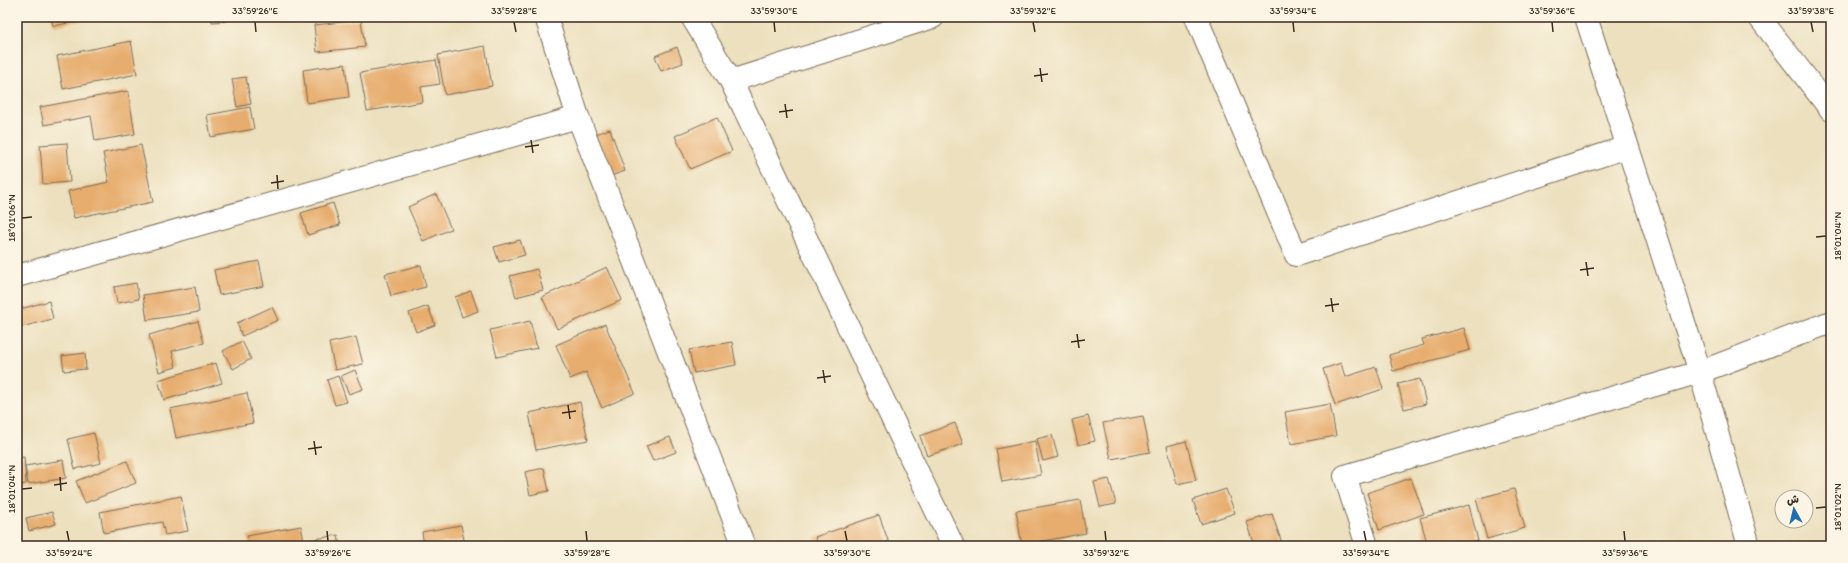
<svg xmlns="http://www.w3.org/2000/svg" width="1848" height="563" viewBox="0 0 1848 563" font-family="Itim,'Playpen Sans Arabic',sans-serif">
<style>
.building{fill:#e7ad6e}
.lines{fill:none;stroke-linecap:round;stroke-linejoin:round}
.minor-casing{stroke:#796a56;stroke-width:24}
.minor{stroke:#fff;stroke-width:22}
.ticks{fill:none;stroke:#3b2a1e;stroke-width:1.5}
.neatline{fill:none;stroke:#3b2a1e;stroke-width:1.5}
.ticks-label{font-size:10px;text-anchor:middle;fill:#3b2a1e}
</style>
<rect width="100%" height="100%" fill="#fcf5e5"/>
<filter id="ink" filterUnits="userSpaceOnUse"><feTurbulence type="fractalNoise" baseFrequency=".025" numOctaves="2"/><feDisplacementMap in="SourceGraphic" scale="8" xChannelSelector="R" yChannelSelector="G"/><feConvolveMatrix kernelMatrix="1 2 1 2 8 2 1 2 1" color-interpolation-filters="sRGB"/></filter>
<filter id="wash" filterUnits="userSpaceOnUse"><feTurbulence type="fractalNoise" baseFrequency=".012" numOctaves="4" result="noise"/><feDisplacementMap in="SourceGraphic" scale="16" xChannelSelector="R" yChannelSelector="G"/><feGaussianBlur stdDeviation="0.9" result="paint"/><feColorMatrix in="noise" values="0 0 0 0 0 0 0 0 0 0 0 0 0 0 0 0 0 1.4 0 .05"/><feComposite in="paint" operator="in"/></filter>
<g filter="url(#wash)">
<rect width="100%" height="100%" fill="#ece0be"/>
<g id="blocks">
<!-- building -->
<g class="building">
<path d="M51,17H92L93,18L53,26Z"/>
<path d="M212,17H227V21L212,22Z"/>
<path d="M361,20L365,47L317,52L314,25Z"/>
<path d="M131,41L137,74L63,89L57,56Z"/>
<path d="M485,46L492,86L445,95L438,55Z"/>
<path d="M677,47L683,63L661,71L655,56Z"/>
<path d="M436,60L440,84L421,87L423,102L367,111L360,73Z"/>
<path d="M345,64L349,97L307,103L303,70Z"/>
<path d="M246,77L251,104L237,107L232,79Z"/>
<path d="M128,91L135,134L95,141L91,116L44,125L40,107Z"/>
<path d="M250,107L254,129L211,137L207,115Z"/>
<path d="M717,117L732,151L690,169L675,136Z"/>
<path d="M610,129L625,171L608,177L593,135Z"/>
<path d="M67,143L70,182L43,184L40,145Z"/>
<path d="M141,145L153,202L74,218L68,191L109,182L103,153Z"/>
<path d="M436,194L451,229L423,241L408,207Z"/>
<path d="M333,203L340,225L308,235L301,213Z"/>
<path d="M520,240L525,255L499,262L494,247Z"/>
<path d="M259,261L264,286L219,295L214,270Z"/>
<path d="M421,265L426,287L391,296L385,274Z"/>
<path d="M607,267L622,300L557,329L542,297Z"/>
<path d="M537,269L543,290L516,297L510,276Z"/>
<path d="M136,283L139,299L117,303L114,287Z"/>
<path d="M195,287L199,312L147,320L143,295Z"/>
<path d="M471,291L478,311L462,317L455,297Z"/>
<path d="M49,301L53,319L17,328V310Z"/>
<path d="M428,306L435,325L416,332L409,313Z"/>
<path d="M272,307L278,320L242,336L237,323Z"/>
<path d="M198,321L204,343L172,351L176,367L159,372L149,335Z"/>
<path d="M530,321L537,348L497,357L490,330Z"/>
<path d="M605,324L635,393L602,408L586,372L570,379L556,345Z"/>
<path d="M1464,328L1470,350L1393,371L1389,355L1424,345L1422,339Z"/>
<path d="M356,337L363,364L335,370L329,343Z"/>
<path d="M242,341L251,359L233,369L223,351Z"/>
<path d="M732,342L736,365L694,373L689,350Z"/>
<path d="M85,353L86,369L64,371L62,356Z"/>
<path d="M216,363L222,383L164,400L158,380Z"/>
<path d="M1341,363L1345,377L1376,367L1383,389L1335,405L1323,369Z"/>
<path d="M355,370L363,389L349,394L341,376Z"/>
<path d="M338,376L347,402L335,405L327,380Z"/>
<path d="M1420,379L1426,404L1404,409L1398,384Z"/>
<path d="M247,393L253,423L176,438L170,409Z"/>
<path d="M580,402L588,440L536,450L529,413Z"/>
<path d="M1330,404L1336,436L1291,444L1285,412Z"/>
<path d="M1088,416L1095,441L1078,445L1072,420Z"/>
<path d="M1143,416L1150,452L1111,459L1103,423Z"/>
<path d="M955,423L963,444L927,456L920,436Z"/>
<path d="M94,433L101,463L75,469L68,439Z"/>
<path d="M1052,435L1058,457L1043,461L1037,439Z"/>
<path d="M670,437L676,452L653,461L646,446Z"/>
<path d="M1035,441L1041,475L1002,482L996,449Z"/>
<path d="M1186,441L1196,480L1177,484L1167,446Z"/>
<path d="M24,457L26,484L17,485V458Z"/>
<path d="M63,460L66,478L28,484L25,466Z"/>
<path d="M127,461L136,483L85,503L76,481Z"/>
<path d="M544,468L549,491L530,495L525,472Z"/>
<path d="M1411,478L1424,514L1379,530L1367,493Z"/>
<path d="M1109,479L1116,504L1100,507L1094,482Z"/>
<path d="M1226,489L1235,513L1201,524L1193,500Z"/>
<path d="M1514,489L1525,528L1487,539L1476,499Z"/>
<path d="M181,496L188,531L165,535L162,522L104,533L100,512Z"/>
<path d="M1080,500L1086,533L1022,545L1016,511Z"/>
<path d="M1469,505L1478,541L1458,546H1428L1420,518Z"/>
<path d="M52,512L56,524L29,531L26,518Z"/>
<path d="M1272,514L1283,546H1255L1247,522Z"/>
<path d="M879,515L890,546H818L815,537Z"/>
<path d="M461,525L464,540L424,546L422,532Z"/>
<path d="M301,526L305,546H249L247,536Z"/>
<path d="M338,535L340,546H311L310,540Z"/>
</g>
</g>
</g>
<g filter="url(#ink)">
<use href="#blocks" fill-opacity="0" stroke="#796a56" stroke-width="1"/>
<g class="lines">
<!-- minor casing -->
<g class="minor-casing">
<g id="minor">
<path d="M546,17L578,117L744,546"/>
<path d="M692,17L731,81L953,546"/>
<path d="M1196,17L1296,255L1627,147"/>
<path d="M1586,17L1700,372L1749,546"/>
<path d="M1759,17L1831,110"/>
<path d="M731,81L933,17"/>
<path d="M17,276L578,117"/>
<path d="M1367,546L1345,476L1700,372L1831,322"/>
</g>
</g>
<!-- minor -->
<use href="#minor" class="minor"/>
</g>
</g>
<!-- ticks -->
<path class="ticks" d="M255,22L256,32M514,22L516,32M774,22L775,32M1033,22L1035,32M1293,22L1294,32M1552,22L1553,32M1811,22L1813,32M1040,68L1042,82M1034,76L1048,74M785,104L787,118M779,112L793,110M531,140L533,153M525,147L539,145M277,175L278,189M271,183L284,181M22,218L32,217M1816,237L1826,236M1586,262L1588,276M1580,270L1594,268M1331,298L1333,312M1325,306L1339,304M1077,334L1079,348M1071,342L1085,340M823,370L825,383M817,378L831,376M568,405L570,419M562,413L576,411M314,441L316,455M308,449L322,447M60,477L61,491M54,485L67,483M22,489L32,488M1816,508L1826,507M67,531L69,541M327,531L328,541M586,531L587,541M845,531L847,541M1105,531L1106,541M1364,531L1366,541M1624,531L1625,541"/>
<!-- margin -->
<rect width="1848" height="563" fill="none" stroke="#fcf5e5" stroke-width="44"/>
<!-- north arrow -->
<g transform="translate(1794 509) rotate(352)"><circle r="19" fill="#fcf5e5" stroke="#afa495"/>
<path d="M0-3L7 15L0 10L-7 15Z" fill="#1f6fb2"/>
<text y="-6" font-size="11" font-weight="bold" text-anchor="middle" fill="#3b2a1e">ش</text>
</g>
<rect x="22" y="22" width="1804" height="519" class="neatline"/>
<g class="ticks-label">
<text x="255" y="14">33°59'26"E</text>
<text x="514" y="14">33°59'28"E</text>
<text x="774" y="14">33°59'30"E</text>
<text x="1033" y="14">33°59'32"E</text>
<text x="1293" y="14">33°59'34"E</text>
<text x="1552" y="14">33°59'36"E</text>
<text x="1811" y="14">33°59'38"E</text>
<text transform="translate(11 218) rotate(-90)" y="4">18°01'06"N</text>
<text transform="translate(1837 236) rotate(-90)" y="4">18°01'04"N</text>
<text transform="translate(11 489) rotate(-90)" y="4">18°01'04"N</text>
<text transform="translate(1837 507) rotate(-90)" y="4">18°01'02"N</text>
<text x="69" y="556">33°59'24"E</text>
<text x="328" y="556">33°59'26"E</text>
<text x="587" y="556">33°59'28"E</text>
<text x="847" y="556">33°59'30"E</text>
<text x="1106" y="556">33°59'32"E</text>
<text x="1366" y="556">33°59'34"E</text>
<text x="1625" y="556">33°59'36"E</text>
</g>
</svg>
